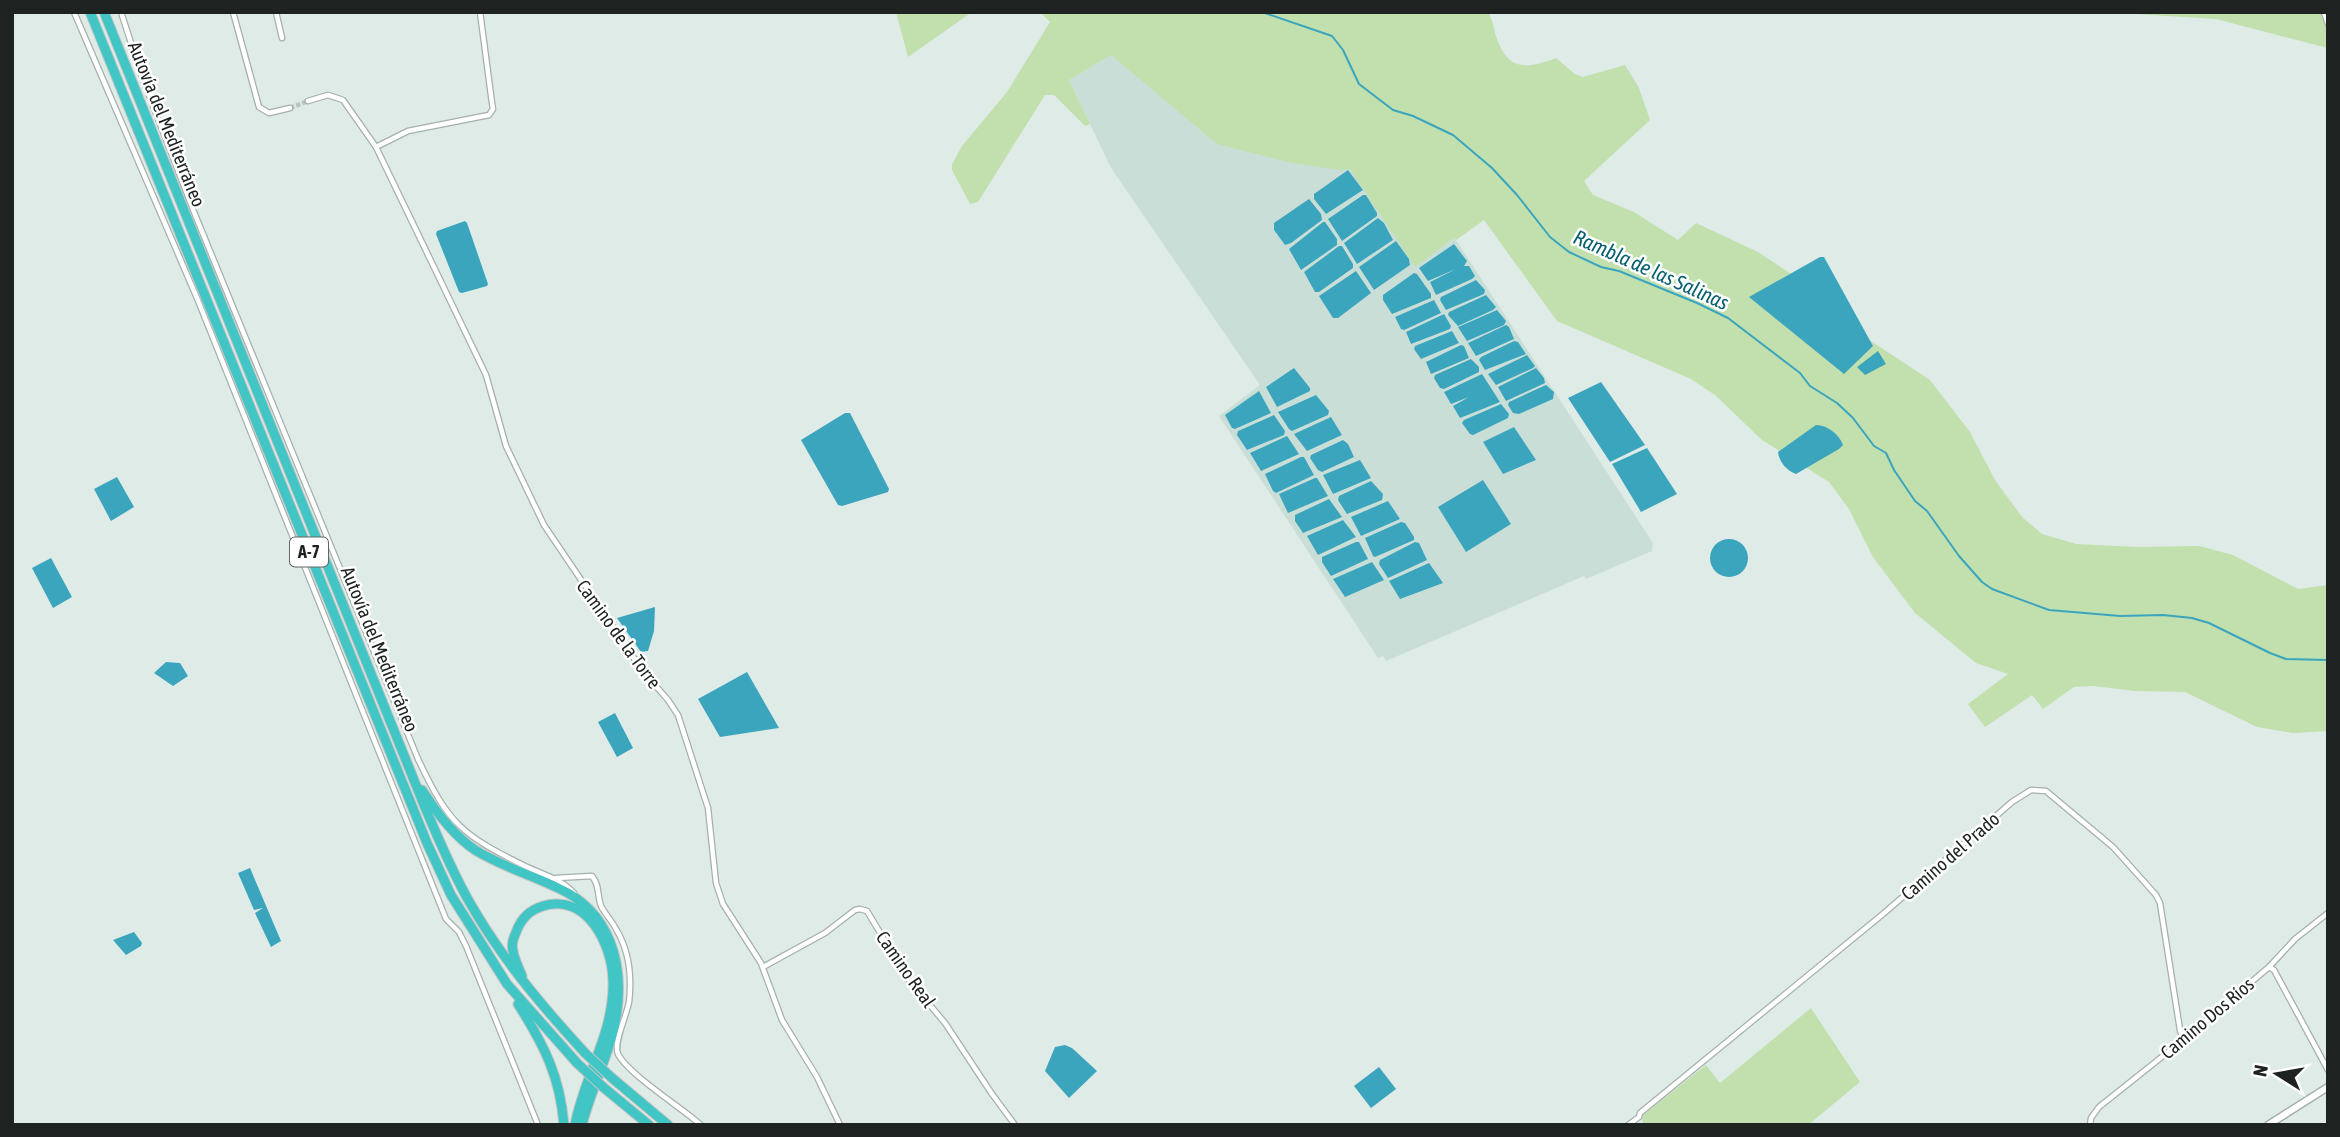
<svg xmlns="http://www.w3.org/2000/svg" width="2340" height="1137" viewBox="0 0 2340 1137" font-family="'Asap Condensed',sans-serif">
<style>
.built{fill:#caded8}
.green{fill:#c1e0ad}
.water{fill:#3ba5be}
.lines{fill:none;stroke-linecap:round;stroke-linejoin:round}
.stream{stroke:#3ba5be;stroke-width:2}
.minor-tunnel{stroke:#b8c3bf;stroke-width:4.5;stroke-dasharray:4.5 2;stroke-linecap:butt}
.minor-casing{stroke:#a5b0ad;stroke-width:7}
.secondary-casing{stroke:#a5b0ad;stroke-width:9}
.motorway-casing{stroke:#c4c6c5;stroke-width:11}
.minor{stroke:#fff;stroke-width:4.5}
.secondary{stroke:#fff;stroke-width:6}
.motorway{stroke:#41c5c5;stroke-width:9}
.motorway-bridge-casing{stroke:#c4c6c5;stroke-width:11;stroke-linecap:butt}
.motorway-bridge{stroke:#41c5c5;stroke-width:9}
.labels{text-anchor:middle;stroke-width:5;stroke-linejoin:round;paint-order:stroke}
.shield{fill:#fff;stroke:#626564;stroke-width:2}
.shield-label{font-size:18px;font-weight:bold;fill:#1e2321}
.street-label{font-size:19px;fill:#1e2321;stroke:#fff}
.water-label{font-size:21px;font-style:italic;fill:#045f71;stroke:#fff}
</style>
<rect width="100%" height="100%" fill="#dfebe7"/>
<!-- built -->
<path class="built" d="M1116,52L1349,166L1454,237L1653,543L1652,551L1586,579L1584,576L1386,661L1383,656L1378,658L1219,416L1260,385L1111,168L1069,80Z"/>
<!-- green -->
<g class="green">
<path d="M896,12H972L908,57Z"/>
<path d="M1040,12H1488C1494,21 1494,34 1499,44C1511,73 1532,67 1556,58L1575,74L1583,77L1625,65L1639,88L1650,120L1584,181L1593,195L1634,212L1678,240L1696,223L1758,252L1805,283L1851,328L1930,380L1970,432L1995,480L2022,517L2042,534L2076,544L2137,547L2199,546L2233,555L2298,589L2328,585V731L2293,733L2257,727L2185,692L2135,691L2094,686L2074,687L2043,709L2032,695L1985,727L1968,704L2008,674L1976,663L1915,613L1873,557L1849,509L1829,482L1762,440L1715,395L1691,379L1557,321L1484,220L1456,240L1454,238L1415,267L1350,169L1339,170L1292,163L1217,144L1111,55L1069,80L1090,124L1085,126L1054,95H1045L978,202L970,204L952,170V164L962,146L1007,92L1050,22Z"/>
<path d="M2102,12H2328V48L2216,19Z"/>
<path d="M1811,1008L1860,1082L1808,1125H1643L1642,1116L1706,1065L1720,1083Z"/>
</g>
<!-- water -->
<g class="water">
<path d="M1348,170L1363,190L1326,214L1314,199V194Z"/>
<path d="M1363,195H1366L1377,213V216L1342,241L1328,219Z"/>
<path d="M1309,199L1321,214L1322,220L1291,243L1285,245L1274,230V223Z"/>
<path d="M1378,218L1384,223L1393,240L1357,264L1344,243Z"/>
<path d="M465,221L467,223L488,284L487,286L462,293L459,292L436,234L437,231Z"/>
<path d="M1323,222H1325L1337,239V245L1301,270L1289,249Z"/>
<path d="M1396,241L1409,259L1410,265L1374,290L1359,267Z"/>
<path d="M1454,244L1467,261L1464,266H1469L1475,276L1472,279L1436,295L1430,282L1456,269L1428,281L1419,268Z"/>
<path d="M1339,246H1342L1353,264V268L1319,292H1315L1304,272Z"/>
<path d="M1820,257H1824L1873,346L1844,374L1749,297Z"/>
<path d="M1356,271L1371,293L1338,318H1333L1319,296Z"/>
<path d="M1414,273L1417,274L1431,294V298L1392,314L1383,300V295Z"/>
<path d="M1476,280L1485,290L1484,294L1446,310L1440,300L1441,297Z"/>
<path d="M1486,295L1496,307L1493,310L1458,326L1448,315L1449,312Z"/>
<path d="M1434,300L1441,313L1404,330L1401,329L1395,317Z"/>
<path d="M1497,310L1506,321L1504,325L1467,341L1458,327Z"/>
<path d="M1444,314L1451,326L1450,329L1411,344L1406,332Z"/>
<path d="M1506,325L1509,327L1514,339L1476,356L1468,343Z"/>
<path d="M1452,331L1459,343L1421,359L1414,349L1415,346Z"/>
<path d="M1514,341L1518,342L1526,354L1485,370L1479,360L1481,357Z"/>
<path d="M1461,345L1464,346L1469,358L1431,374L1426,362Z"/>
<path d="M1878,351L1886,364L1865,375L1857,367Z"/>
<path d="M1527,355L1535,366L1533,368L1496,385L1488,374Z"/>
<path d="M1471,359L1479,367V372L1444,389L1440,388L1434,378L1435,375Z"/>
<path d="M1294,368L1310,388V391L1277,407L1266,387Z"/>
<path d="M1536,368L1544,378L1545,383L1506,401L1498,387Z"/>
<path d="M1482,374L1500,402L1460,418L1453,406L1469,397L1451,404L1444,392Z"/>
<path d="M1601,382L1645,445L1610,462L1568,398Z"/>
<path d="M1546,385L1554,392L1553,399L1519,414L1513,413L1508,405L1509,402Z"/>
<path d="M1259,391L1271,413L1235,429L1232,428L1225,415Z"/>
<path d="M1316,395L1329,411L1328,415L1292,431L1289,429L1278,412Z"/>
<path d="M1501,404L1509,414L1508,418L1473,435L1470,434L1462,423L1464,420Z"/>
<path d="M845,413H850L889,489L888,492L842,506L838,505L801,440Z"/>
<path d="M1274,415L1285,431L1284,435L1247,450L1237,435L1238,431Z"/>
<path d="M1331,417L1342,435L1307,451L1294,434Z"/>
<path d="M1816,425C1827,425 1839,434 1843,445L1839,449L1796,474C1787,471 1779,462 1778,452Z"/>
<path d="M1514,427L1536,460L1503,474L1483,442Z"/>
<path d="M1287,436L1299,454L1261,471L1250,453Z"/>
<path d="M1343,440L1348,444L1354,457L1322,472L1318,470L1310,458L1311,455Z"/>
<path d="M1647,448L1677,494L1641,512L1612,464Z"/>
<path d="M1301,457H1304L1314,475L1276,493L1273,491L1265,474Z"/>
<path d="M1360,460L1371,478L1333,494L1323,475Z"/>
<path d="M117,477L134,507L111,521L94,489Z"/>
<path d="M1315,478H1317L1328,496L1288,513L1279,494Z"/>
<path d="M1483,480L1511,524L1466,552L1438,507Z"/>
<path d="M1371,481L1383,494L1382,500L1347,514L1338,500L1339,496Z"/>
<path d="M1329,499L1342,517L1303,533L1295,521V515Z"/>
<path d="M1388,501L1400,519L1361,536L1351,517Z"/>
<path d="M1343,520L1356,537L1318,555L1307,536Z"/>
<path d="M1401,522L1405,523L1414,537V540L1375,557L1373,556L1365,538Z"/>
<circle cx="1729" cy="558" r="19"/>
<path d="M1356,542H1359L1368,559L1331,576L1322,562V557Z"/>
<path d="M1415,542L1419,543L1427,560L1388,578L1379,564L1380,560Z"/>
<path d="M51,558L72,597L53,608L32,568Z"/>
<path d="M1372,562L1384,580L1345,597L1333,579Z"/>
<path d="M1429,563L1443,583L1400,599L1389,581Z"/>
<path d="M655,607L654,631L648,651L641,652L617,618Z"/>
<path d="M166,662L180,663L188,676L173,686L154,673Z"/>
<path d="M747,672L779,728L720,737L698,699Z"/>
<path d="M615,713L633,748L617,757L598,722Z"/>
<path d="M250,868L281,941L271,947L255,913L263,908L254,910L238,873Z"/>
<path d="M134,932L142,943L141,946L126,955L113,940Z"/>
<path d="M1065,1045L1072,1048L1097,1071L1069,1098L1045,1071L1055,1047Z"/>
<path d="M1379,1067L1396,1089L1371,1108L1354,1086Z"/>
</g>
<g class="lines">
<!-- stream -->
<path class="stream" d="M1262,12L1332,36L1343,50L1359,84L1393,110L1413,116L1453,135L1492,168L1517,195L1550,237L1569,252L1601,267L1619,271L1697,303L1728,318L1800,373L1810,386L1837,403L1853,418L1874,446L1886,453L1894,470L1915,501L1927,511L1959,556L1982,582L1992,589L2049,610L2120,616L2163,615L2192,618L2209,623L2270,653L2286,659L2328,660"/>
<!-- minor-tunnel -->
<path class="minor-tunnel" d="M290,108L308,101"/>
<!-- minor casing -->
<g class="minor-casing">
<g id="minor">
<path d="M74,12L197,298L446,919L459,932L466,946L538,1125"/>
<path d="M121,12L142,77L194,212L418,759C449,825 462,835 527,867C544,875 561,879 574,893"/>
<path d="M233,12L259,107L269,113L290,108"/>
<path d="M276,12L282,38"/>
<path d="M2324,12L2328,24"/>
<path d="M308,101L328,95L343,100L376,147L486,375L506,446L544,525L642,670L668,700L678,715L708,808L716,883L723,904L761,963L782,1020L817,1077L840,1125"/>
<path d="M376,147L408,131L489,115L493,109L492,103L480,12"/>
<path d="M556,878L592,876C600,886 597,895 601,906C605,914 612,921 616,929C630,952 632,976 629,1002C627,1015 613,1043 618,1054C628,1074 682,1108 701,1125"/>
<path d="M763,967L825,933L855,910L860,909L867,911L908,979L945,1023L992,1094L1015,1125"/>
<path d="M2269,967L2274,970L2328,1070"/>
<path d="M1628,1125L1639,1117L1640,1113L1883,914L2012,802L2031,790L2046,791L2113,847L2156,895L2160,903L2180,1030L2183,1040"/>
<path d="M2090,1125L2091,1118L2099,1107L2183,1040L2269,967L2295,939L2328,913"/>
</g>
</g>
<!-- secondary casing -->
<g class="secondary-casing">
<path id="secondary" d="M2268,1125L2328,1087"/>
</g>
<!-- motorway casing -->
<g class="motorway-casing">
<g id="motorway">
<path d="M90,12L427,843L451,895L507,984L577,1063"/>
<path d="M104,12L424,805C438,838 452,872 470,903C502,959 542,1006 585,1053"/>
<path d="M422,790C436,812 453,835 475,850C501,866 531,875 558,888C610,911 625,964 616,1018C610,1054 591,1089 582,1125"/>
<path d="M522,976C519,968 514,959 513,951C511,943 514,937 517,930C522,917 530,910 543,906C587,893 612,944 613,980C615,1032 584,1076 575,1125"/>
<path d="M518,1004C544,1045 560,1076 564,1125"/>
<path d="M612,1078L668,1125"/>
<path d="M603,1087L649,1125"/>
</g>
</g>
<!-- minor -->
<use href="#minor" class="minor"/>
<!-- secondary -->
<use href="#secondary" class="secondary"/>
<!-- motorway -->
<use href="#motorway" class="motorway"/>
<!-- motorway-bridge casing -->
<g class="motorway-bridge-casing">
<g id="motorway-bridge">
<path d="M585,1053L612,1078"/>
<path d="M577,1063L603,1087"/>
</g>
</g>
<!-- motorway-bridge -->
<use href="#motorway-bridge" class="motorway-bridge"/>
</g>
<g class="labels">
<!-- shield labels -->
<rect class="shield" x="290" y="537.5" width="38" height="29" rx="5"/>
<g class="shield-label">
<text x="309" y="558">A-7</text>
</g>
<!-- street labels -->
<g class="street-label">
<text transform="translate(167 124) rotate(68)" y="7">Autovía del Mediterráneo</text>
<text transform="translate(619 634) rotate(54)" y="7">Camino de la Torre</text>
<text transform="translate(380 649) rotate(68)" y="7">Autovía del Mediterráneo</text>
<text transform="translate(1950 856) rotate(-41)" y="7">Camino del Prado</text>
<text transform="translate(906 969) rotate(55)" y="7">Camino Real</text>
<text transform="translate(2207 1018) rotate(-40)" y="7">Camino Dos Ríos</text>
</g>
<!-- water labels -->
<g class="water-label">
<text transform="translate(1651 270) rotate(24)" y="7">Rambla de las Salinas</text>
</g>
</g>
<!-- border -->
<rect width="2340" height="1137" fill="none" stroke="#1e2321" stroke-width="28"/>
<!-- north arrow -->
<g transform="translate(2277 1074) rotate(281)" stroke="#ffffff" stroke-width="5" paint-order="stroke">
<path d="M0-5L12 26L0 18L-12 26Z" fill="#1e2321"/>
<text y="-10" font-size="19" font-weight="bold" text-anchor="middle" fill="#1e2321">N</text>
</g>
</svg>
